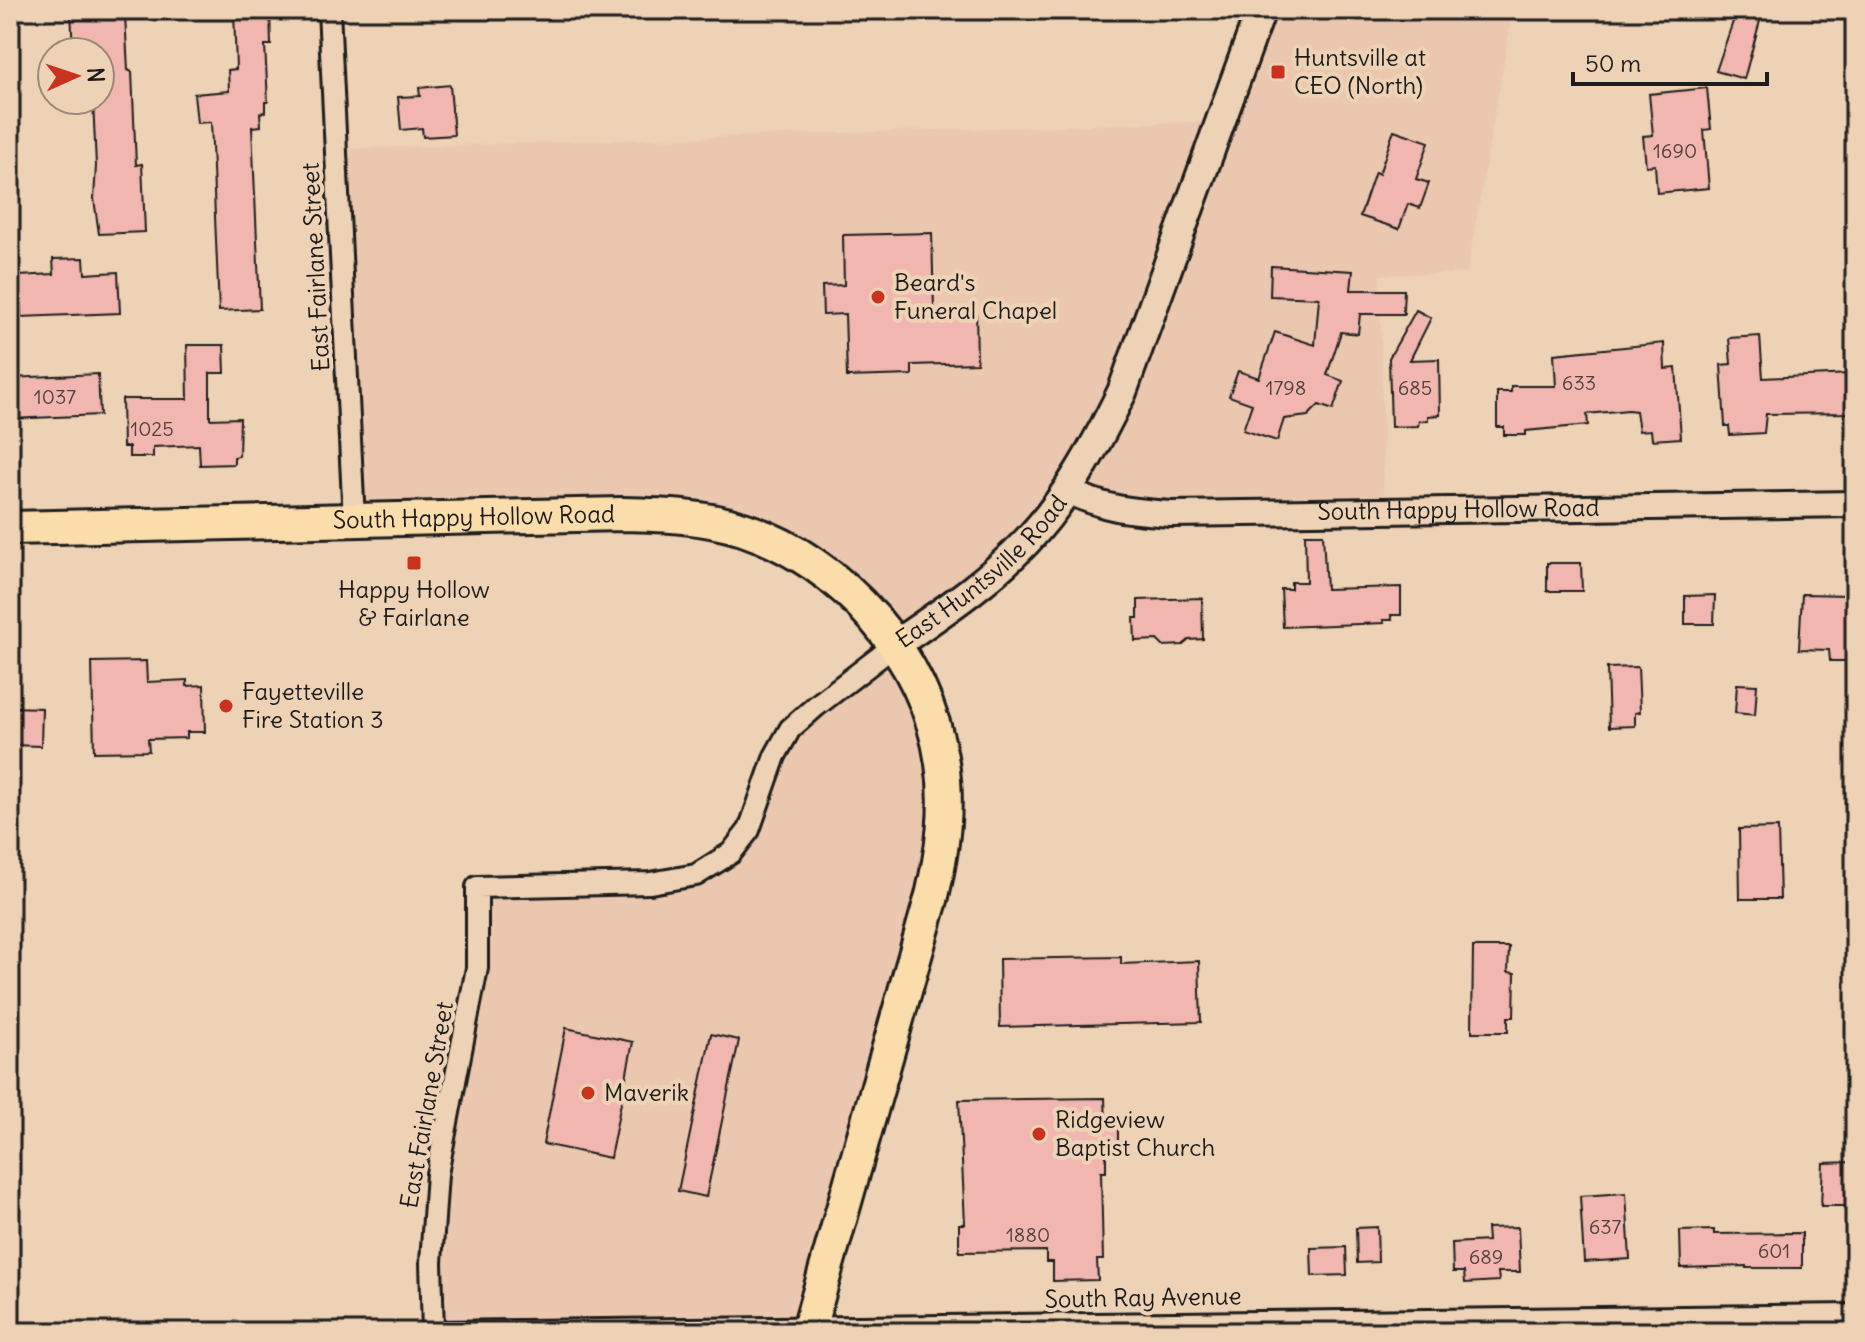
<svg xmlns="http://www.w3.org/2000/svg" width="1865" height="1342" viewBox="0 0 1865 1342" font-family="Delius,sans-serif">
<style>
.built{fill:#ebc7b0}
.building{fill:#f1b6af;stroke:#1c1c1c;stroke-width:2}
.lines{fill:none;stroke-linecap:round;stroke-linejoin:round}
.service-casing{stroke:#1c1c1c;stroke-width:16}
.minor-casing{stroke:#1c1c1c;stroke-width:26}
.tertiary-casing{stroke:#1c1c1c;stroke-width:30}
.secondary-casing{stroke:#1c1c1c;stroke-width:34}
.primary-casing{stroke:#1c1c1c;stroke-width:38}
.service{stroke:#eed2b5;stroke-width:10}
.minor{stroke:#eed2b5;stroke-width:20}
.tertiary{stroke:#eed2b5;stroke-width:24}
.secondary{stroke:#eed2b5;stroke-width:28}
.primary{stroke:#fbddab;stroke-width:32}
.poi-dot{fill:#c8321e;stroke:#eed2b5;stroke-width:3}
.labels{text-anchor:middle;stroke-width:8;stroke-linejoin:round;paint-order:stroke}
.number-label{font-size:20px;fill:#514241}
.poi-label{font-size:24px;fill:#1c1c1c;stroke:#eed2b5;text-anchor:start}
.street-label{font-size:24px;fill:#1c1c1c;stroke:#eed2b5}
</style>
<rect width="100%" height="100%" fill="#eed2b5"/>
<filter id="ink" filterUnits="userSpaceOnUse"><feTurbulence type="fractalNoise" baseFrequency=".0125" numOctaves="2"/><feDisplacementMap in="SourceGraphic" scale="16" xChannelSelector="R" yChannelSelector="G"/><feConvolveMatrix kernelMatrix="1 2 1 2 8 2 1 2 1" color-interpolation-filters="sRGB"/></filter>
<g filter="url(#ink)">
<!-- built -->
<path class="built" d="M1261,10H1513L1467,273L1380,275L1384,511L1171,514L1066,490L895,645L945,826L809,1329L433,1332L431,1262L472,1003L477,887L650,883L731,853L775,756L895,645L742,529L354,521L336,149L1220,121Z"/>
<!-- building -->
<g class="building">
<path d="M71,10H120V15H125L128,70L132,72L136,165L142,164L145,232L99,234L94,199L96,166L93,100H100V51L73,52Z"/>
<path d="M234,10H270L271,45H265L268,102H265V112L260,113L261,126L252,127L260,309L219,311L211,122L197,123L194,94L229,91L228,70L236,69Z"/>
<path d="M1737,10H1763L1744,79L1716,71Z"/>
<path d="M450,85L454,135L423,137L422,128L401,130L398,97L420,96L419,88Z"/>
<path d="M1707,88L1711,129L1704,130L1709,188L1657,193L1655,165L1646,166L1643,136L1653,135L1649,94Z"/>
<path d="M1394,130L1429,142L1416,179L1429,183L1420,208L1408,204L1399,229L1360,216L1375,172L1379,174Z"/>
<path d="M932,233L934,310L976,309L977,363L912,365V375L847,377L845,314L823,315L822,286L844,285L843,235Z"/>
<path d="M84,258L85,274L118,272L120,313L21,317L19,276L54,274L53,259Z"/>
<path d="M1271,266L1353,271L1351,290H1404L1403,310L1405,314H1360L1358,334L1341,332L1327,375L1343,381L1333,410L1319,405L1308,416L1284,419L1277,441L1243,430L1252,404L1229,396L1238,371L1259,378L1275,332L1315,345L1319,298L1270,296Z"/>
<path d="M1416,310L1431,318L1410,360L1439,359L1440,415L1428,416V420L1419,421L1418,426L1391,427L1389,358Z"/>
<path d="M1760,336L1763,378L1851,374L1853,413L1766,414L1764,433L1730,435L1729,426H1725L1721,365L1731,364L1729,338Z"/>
<path d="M1664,343L1665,369L1676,368L1681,438L1652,440L1651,430L1639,431L1636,411L1628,410L1587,414L1588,425L1526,431V435H1504V427H1497V392H1511V386H1556L1554,354Z"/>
<path d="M187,345H224L225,373H210V419L240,418L239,456L234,457V464L200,465L199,445L153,447V457H129V447H123L122,399H188Z"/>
<path d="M98,374L100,415L10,419V378Z"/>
<path d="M1305,534H1323L1326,589L1401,587V615H1391L1392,620H1383L1384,623L1283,627L1281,589H1291V582H1306Z"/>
<path d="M1547,563H1581L1582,591H1547Z"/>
<path d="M1802,594L1851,595L1849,661H1830L1829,650L1799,649Z"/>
<path d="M1715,595L1714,624H1685V596Z"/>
<path d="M1202,598L1203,639L1189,640L1183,645L1163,646L1157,640L1135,641L1134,618H1138V600Z"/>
<path d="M146,661L147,682L187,680V686L204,685L205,732H187V738L148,739L149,751L94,752L92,662Z"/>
<path d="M1638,667L1640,712L1635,713V726L1609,727L1607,668Z"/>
<path d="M1737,684L1757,685L1755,715L1735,713Z"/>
<path d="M10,707L42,708L41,746L10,745Z"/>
<path d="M1778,828L1780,899H1740L1739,829Z"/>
<path d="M1473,947H1509L1508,972L1515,973L1514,1017H1508V1032H1472Z"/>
<path d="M1121,957V964L1199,961L1201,1022L1000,1027L999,959Z"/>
<path d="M566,1028L633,1042L610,1158L543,1144Z"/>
<path d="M711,1034L739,1040L706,1197L678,1191Z"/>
<path d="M1105,1098L1106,1122H1118V1146H1106V1172H1101L1103,1260H1097L1098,1280L1053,1281V1262H1046V1251L959,1252V1224H965L959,1100Z"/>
<path d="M1855,1162V1206H1821L1823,1163Z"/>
<path d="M1626,1193L1630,1259L1584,1262L1580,1196Z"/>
<path d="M1377,1227L1378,1262L1357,1263L1356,1228Z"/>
<path d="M1518,1227L1520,1272H1498L1499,1281L1465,1283L1464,1272H1453L1452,1243L1488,1241L1487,1228Z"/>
<path d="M1714,1230V1234L1802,1233V1268H1746V1266L1681,1268L1680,1231Z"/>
<path d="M1346,1247L1347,1275L1312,1276L1311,1248Z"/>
</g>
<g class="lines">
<!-- service casing -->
<g class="service-casing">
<path id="service" d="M1224,10L1256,23"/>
</g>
<!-- minor casing -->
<g class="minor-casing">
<g id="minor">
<path d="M329,10L354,521"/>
<path d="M431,1332L1855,1315"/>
<path d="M433,1332L431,1262L437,1174L477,968V887L650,883L696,875L731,853L749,830L775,756L790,729L816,706L895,645"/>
</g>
</g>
<!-- tertiary casing -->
<g class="tertiary-casing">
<g id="tertiary">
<path id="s1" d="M1066,490C1105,509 1128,511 1171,514L1855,504"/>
</g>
</g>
<!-- secondary casing -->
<g class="secondary-casing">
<g id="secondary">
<path id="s2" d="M895,645C941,613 987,583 1026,542C1067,499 1096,445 1122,392L1261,10"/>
</g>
</g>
<!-- primary casing -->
<g class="primary-casing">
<g id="primary">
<path id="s3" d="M10,528L622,514C664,515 703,516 743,529C843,562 927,657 942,763C949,808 942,853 932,896L808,1332"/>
</g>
</g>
<!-- service -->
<use href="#service" class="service"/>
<!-- minor -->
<use href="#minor" class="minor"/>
<!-- tertiary -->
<use href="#tertiary" class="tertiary"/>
<!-- secondary -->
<use href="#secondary" class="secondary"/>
<!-- primary -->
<use href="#primary" class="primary"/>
</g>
</g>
<!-- markers -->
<g class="poi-dot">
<rect x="1270" y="64" width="16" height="16" rx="4"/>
<circle cx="878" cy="297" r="8"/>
<rect x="406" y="555" width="16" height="16" rx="4"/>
<circle cx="226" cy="706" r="8"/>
<circle cx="588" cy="1093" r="8"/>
<circle cx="1039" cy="1134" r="8"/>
</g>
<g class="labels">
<!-- number labels -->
<g class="number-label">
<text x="1675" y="158">1690</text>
<text x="1579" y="390">633</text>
<text x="1286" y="395">1798</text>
<text x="1415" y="395">685</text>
<text x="55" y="404">1037</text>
<text x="152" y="436">1025</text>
<text x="1605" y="1234">637</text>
<text x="1028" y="1242">1880</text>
<text x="1774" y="1258">601</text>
<text x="1486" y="1264">689</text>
</g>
<!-- poi labels -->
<g class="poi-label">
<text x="1294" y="66">Huntsville at<tspan x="1294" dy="28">CEO (North)</tspan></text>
<text x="894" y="291">Beard's<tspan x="894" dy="28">Funeral Chapel</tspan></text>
<text x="414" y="598" text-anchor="middle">Happy Hollow<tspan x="414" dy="28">&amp; Fairlane</tspan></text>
<text x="242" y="700">Fayetteville<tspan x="242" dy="28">Fire Station 3</tspan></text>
<text x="604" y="1101">Maverik</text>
<text x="1055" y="1128">Ridgeview<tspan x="1055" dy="28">Baptist Church</tspan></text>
</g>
<!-- street labels -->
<g class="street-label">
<text transform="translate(316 267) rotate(-93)" y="8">East Fairlane Street</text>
<text dy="8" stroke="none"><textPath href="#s1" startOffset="396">South Happy Hollow Road</textPath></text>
<text dy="8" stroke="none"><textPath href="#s3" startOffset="464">South Happy Hollow Road</textPath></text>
<text dy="8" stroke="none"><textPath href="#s2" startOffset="114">East Huntsville Road</textPath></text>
<text transform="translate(427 1105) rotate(-80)" y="8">East Fairlane Street</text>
<text transform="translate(1143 1298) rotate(-1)" y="8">South Ray Avenue</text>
</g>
</g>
<!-- margin -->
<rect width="1865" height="1342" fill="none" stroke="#eed2b5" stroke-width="40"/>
<rect x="20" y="20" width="1825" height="1302" fill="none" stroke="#1c1c1c" stroke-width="3" filter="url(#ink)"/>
<!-- north arrow -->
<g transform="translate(76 76) rotate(87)"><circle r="38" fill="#eed2b5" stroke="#9a8978" stroke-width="2"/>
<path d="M0-6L14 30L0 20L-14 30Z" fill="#c8321e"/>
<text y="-12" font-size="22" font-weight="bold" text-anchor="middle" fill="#1c1c1c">N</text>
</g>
<!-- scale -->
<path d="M1573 72v12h194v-12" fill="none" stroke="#1c1c1c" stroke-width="4"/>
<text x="1585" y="72" font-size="24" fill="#1c1c1c" stroke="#eed2b5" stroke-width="6" paint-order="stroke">50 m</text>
</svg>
